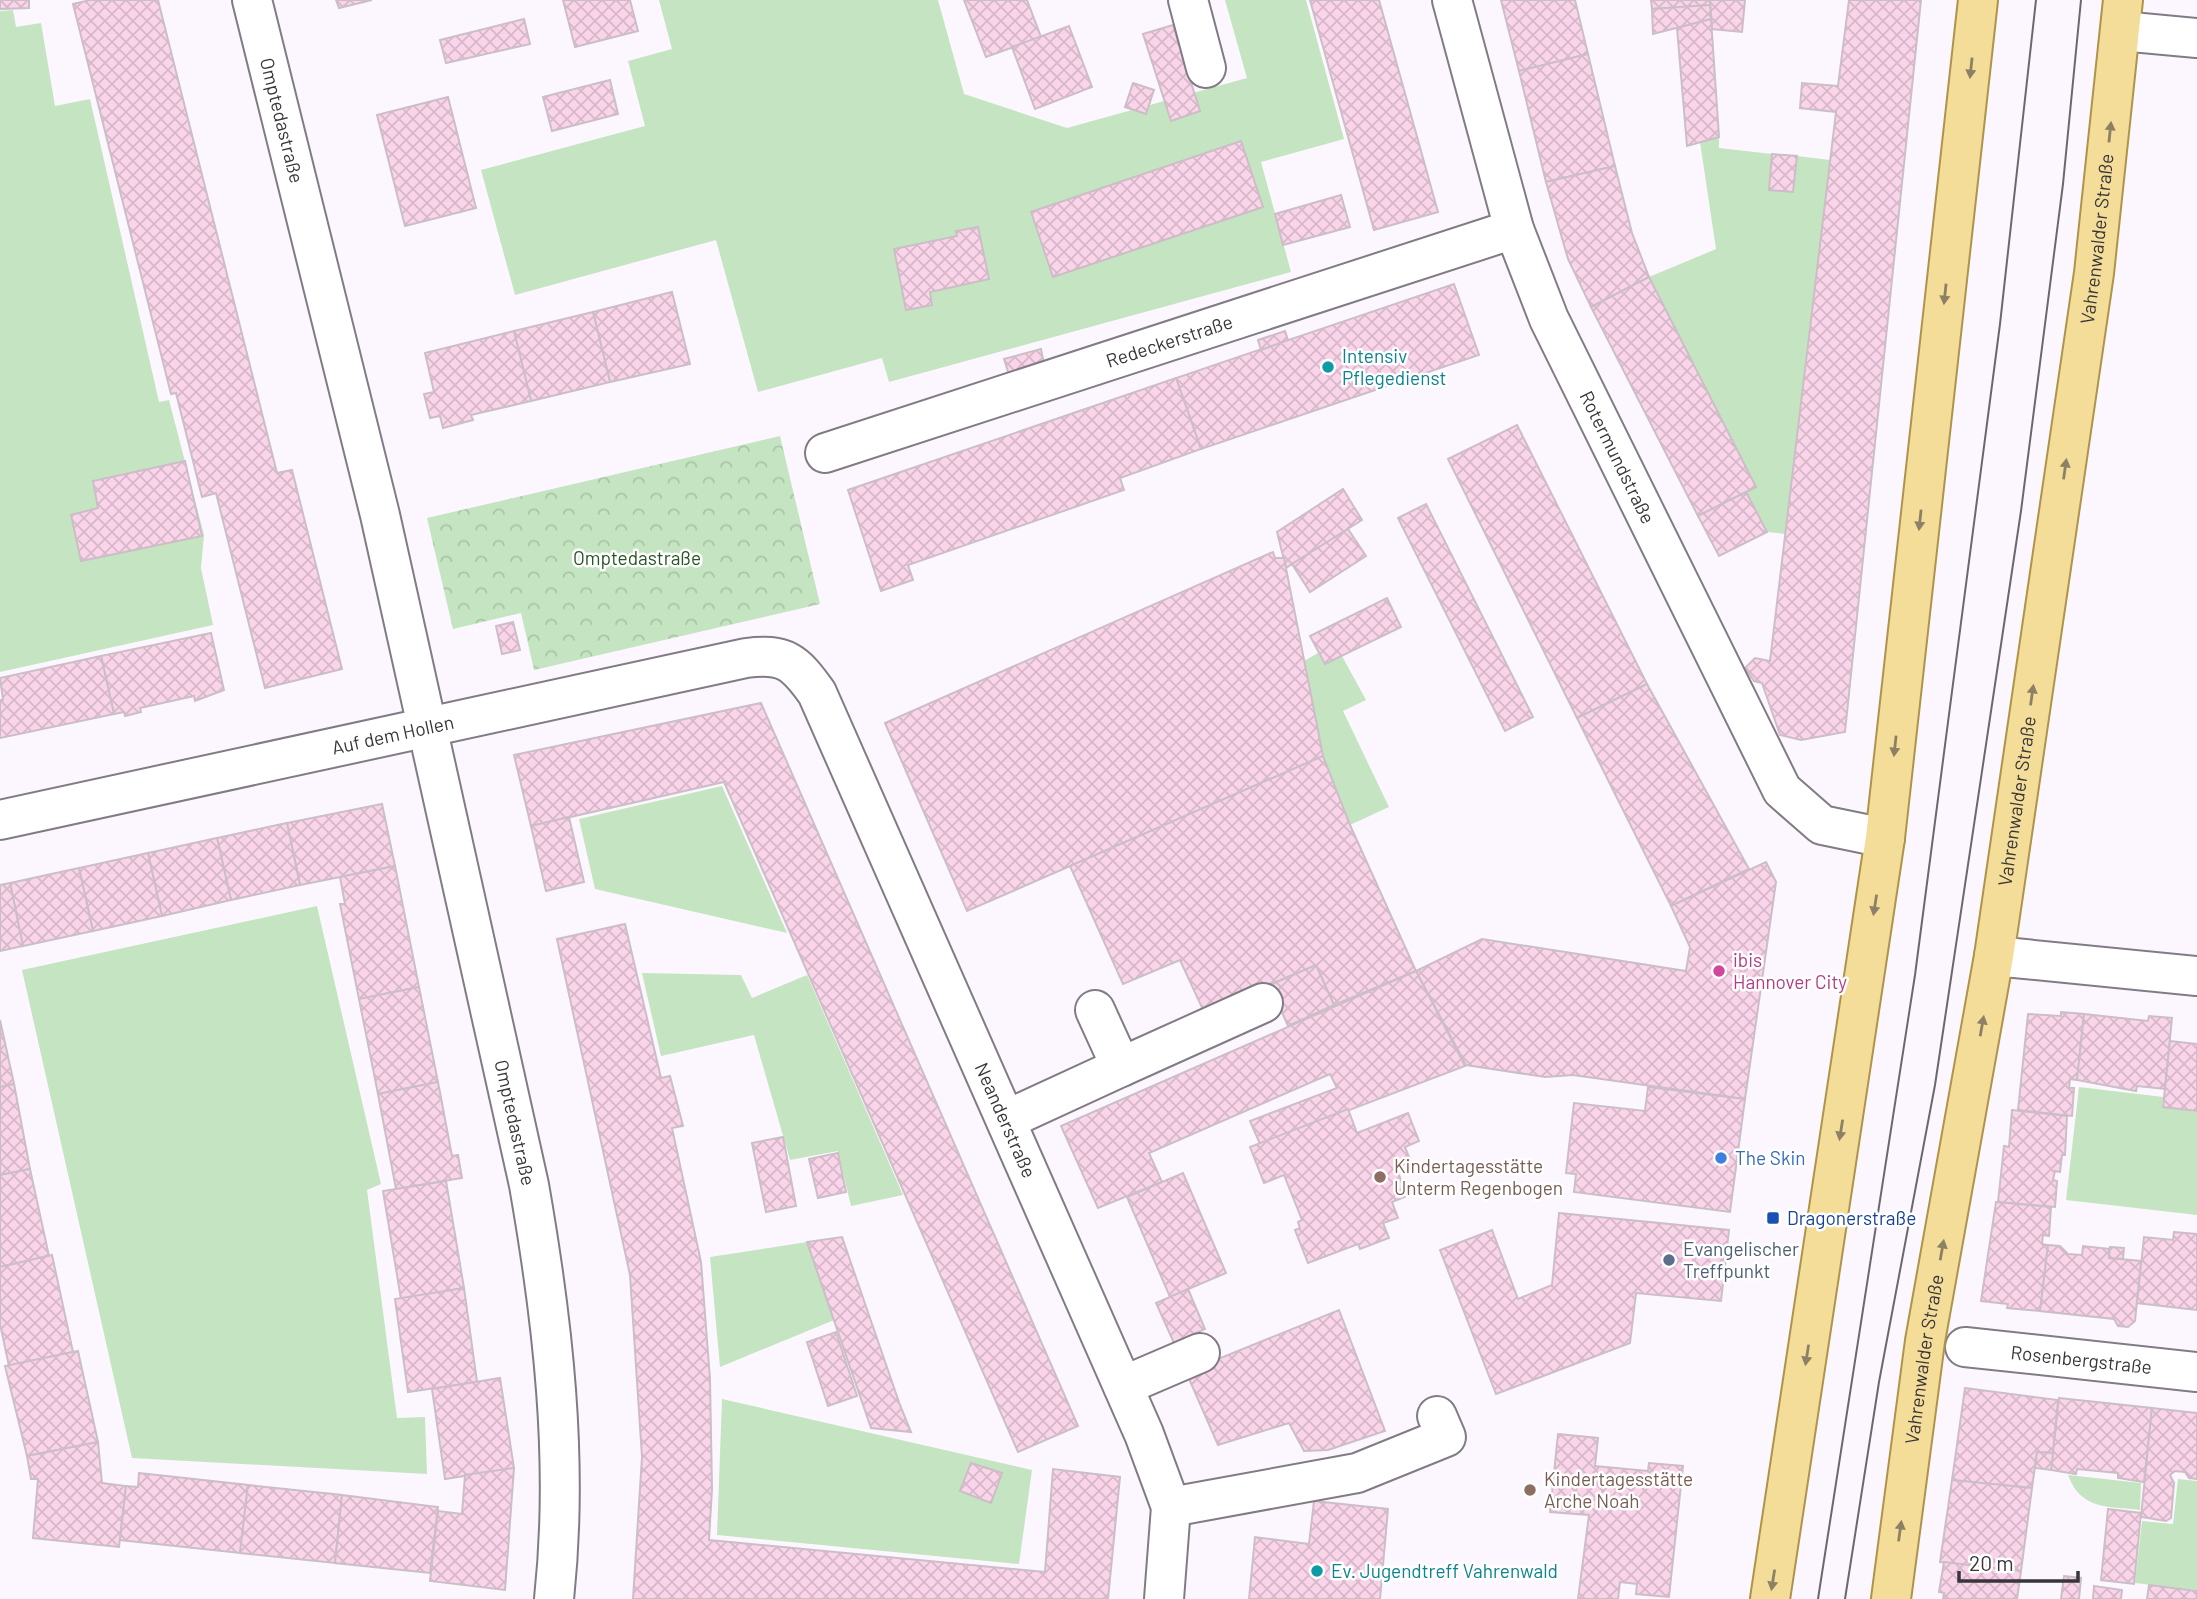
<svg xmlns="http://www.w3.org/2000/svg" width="2197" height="1599" viewBox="0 0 2197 1599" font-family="Barlow,sans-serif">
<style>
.green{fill:#c5e4c1}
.park{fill:url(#park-crowns)}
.building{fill:url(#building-cross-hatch);stroke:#ccbec6;stroke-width:2}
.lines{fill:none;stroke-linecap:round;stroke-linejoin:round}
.minor-casing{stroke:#827b86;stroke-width:42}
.major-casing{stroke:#ae944b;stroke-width:42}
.minor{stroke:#fff;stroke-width:38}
.major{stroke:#f4dd98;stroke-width:38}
.tram{stroke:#6b686d;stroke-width:2}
.oneway{fill:#8d8165}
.culture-dot{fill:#0f9aa8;stroke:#fff;stroke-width:2.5}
.hotel-dot{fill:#d1479c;stroke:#fff;stroke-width:2.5}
.shop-dot{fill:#3f7fe0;stroke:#fff;stroke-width:2.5}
.education-dot{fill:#8d6e63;stroke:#fff;stroke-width:2.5}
.transit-dot{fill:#1a4fb4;stroke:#fff;stroke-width:2.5}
.service-dot{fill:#5c6f8a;stroke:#fff;stroke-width:2.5}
.labels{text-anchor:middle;stroke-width:5;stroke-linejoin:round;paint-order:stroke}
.street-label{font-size:19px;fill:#39363b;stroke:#fff}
.culture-label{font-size:19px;fill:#0d838f;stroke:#fff;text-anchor:start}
.park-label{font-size:19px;fill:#285524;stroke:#fff}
.hotel-label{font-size:19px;fill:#b23c85;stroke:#fff;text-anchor:start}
.shop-label{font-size:19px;fill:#366cbe;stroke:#fff;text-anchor:start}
.education-label{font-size:19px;fill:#785e54;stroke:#fff;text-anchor:start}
.transit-label{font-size:19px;fill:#164399;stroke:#fff;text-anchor:start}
.service-label{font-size:19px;fill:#4e5e75;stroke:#fff;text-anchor:start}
</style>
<defs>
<pattern id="park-crowns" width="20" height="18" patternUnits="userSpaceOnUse" patternTransform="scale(1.75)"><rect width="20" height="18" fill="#c5e4c1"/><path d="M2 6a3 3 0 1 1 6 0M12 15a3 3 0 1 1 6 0" fill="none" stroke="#aac4a7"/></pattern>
<pattern id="building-cross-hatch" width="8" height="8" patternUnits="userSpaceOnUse" patternTransform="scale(1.75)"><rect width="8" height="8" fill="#fad5ea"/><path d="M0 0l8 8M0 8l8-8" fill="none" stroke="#d7b7ca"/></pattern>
</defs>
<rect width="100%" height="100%" fill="#fcf7ff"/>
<!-- green -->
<g class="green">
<path d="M659,0H938L964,94L1067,128L1247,78L1225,0H1306L1344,139L1261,162L1291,272L889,382L882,358L758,392L716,240L515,295L481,170L645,126L628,61L672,49Z"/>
<path d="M13,10L16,27L41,23L55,106L90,99L159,402L169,400L204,535L201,568L213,625L0,672V11Z"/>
<path d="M1719,137V148L1772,154L1769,190L1793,192L1797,156L1830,160L1786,534L1767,532L1746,492L1756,487L1649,277L1716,249L1700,142Z"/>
<path d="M1318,653L1325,664L1342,656L1366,700L1343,711L1389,807L1350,825L1323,756L1304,661Z"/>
<path d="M722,786L787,933L595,889L579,819Z"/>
<path d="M317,906L381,1184L367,1190L397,1418L425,1417L427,1474L132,1458L22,970Z"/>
<path d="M642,973L741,975L752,998L807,975L903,1195L851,1206L838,1151L790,1160L754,1035L661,1056Z"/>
<path d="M2079,1087L2163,1097L2162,1107L2197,1112V1215L2066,1200Z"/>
<path d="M807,1242L834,1320L720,1367L710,1257Z"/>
<path d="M722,1399L1032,1470L1019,1564L717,1535Z"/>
<path d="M2068,1475L2141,1483L2140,1510C2107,1506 2081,1510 2068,1475Z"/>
<path d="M2178,1479L2197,1481V1590L2135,1583L2142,1521L2173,1524Z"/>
</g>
<!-- park -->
<path class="park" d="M780,436L820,604L534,670L521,613L453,629L427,518Z"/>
<!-- building -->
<g class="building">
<path d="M0,0H29V8L0,9Z"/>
<path d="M90,0H158L277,473L292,470L342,669L265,688L216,493L202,497L176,393L171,394L73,4Z"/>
<path d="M336,0H372L339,8Z"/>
<path d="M563,0H630L638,31L575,47Z"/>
<path d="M964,0H1027L1041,37L986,57Z"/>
<path d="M1310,0H1379L1438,212L1374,230Z"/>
<path d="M1501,0H1575L1588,54L1519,71Z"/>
<path d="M1651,0H1710V5L1652,9Z"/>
<path d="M1710,0H1745L1742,32L1712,29Z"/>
<path d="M1849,0H1921L1845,732L1801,740L1780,735L1762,683L1754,681L1745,668L1755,658L1770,661L1836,112L1800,108L1802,83L1838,86Z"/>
<path d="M1710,5L1711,19L1653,34L1652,9Z"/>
<path d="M524,19L530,44L446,63L440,40Z"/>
<path d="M1711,19L1719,137L1687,146L1677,28Z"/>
<path d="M1173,25L1200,111L1171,121L1143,34Z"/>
<path d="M1069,26L1092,87L1035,109L1012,47Z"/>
<path d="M1588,54L1615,166L1546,182L1519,71Z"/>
<path d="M610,80L618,114L552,131L543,97Z"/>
<path d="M1133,83L1154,90L1146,114L1125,107Z"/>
<path d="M448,97L476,208L405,226L377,115Z"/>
<path d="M1241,141L1263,207L1053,277L1031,212Z"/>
<path d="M1772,154L1797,156L1793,192L1769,190Z"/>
<path d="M1615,166L1632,233L1649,277L1591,307L1568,259L1546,182Z"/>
<path d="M1341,195L1350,227L1283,245L1275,214Z"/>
<path d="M978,227L989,279L930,292L932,305L906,310L894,249L957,236L956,231Z"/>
<path d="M1649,277L1756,487L1698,516L1591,307Z"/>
<path d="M1454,284L1479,355L1201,449L1176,378Z"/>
<path d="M672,292L690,364L610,382L593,312Z"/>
<path d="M593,312L610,382L531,401L514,331Z"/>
<path d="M514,331L531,401L471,415L473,420L443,428L440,416L430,418L424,394L434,392L425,353Z"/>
<path d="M1285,331L1288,340L1261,350L1258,340Z"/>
<path d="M1041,349L1045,370L1011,381L1004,359Z"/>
<path d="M1176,378L1201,449L1120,478L1124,490L908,565L913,580L881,591L848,490Z"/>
<path d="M1517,425L1647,684L1577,718L1448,459Z"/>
<path d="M185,461L202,536L81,561L71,515L98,508L93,481Z"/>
<path d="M1343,489L1362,520L1286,568L1277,532Z"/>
<path d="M1746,492L1767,532L1719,556L1698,516Z"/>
<path d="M1426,504L1533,717L1505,731L1398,518Z"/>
<path d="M1348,529L1366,556L1310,592L1292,564Z"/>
<path d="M1273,552L1275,558H1284L1323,756L967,911L885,723Z"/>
<path d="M1387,598L1401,627L1325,664L1310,636Z"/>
<path d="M513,622L520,650L502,654L496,626Z"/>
<path d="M211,633L224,690L195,701L194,696L140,708L141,712L125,716L124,712L114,714L101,656Z"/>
<path d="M101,656L114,714L0,738V700H3L0,678Z"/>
<path d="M1647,684L1749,869L1671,906L1577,718Z"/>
<path d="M761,703L1078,1426L1018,1452L724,782L531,826L514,755Z"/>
<path d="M1323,756L1350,825L1416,971L1334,1005L1316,965L1204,1012L1180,960L1123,984L1070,866Z"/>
<path d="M382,804L395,866L300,885L287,823Z"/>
<path d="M569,817L584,882L546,891L531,826Z"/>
<path d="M287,823L300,885L231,900L217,838Z"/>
<path d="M217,838L231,900L162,916L148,853Z"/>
<path d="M148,853L162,916L93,931L79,868Z"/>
<path d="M1766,862L1776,882L1745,1099L1573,1075L1545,1077L1466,1065L1416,971L1482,939L1686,971L1690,947L1671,906Z"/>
<path d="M395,866L419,987L359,999L340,904H345L340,877Z"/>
<path d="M79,868L93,931L23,946L10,883Z"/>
<path d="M10,883L23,946L0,951V885Z"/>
<path d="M625,924L661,1078L670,1076L683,1126L672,1128L701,1262L710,1379L712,1489L709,1540L1045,1572L1053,1469L1120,1477L1108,1599H633L642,1457L630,1275L557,939Z"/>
<path d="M1316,965L1334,1005L1288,1026L1270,985Z"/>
<path d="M1416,971L1465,1066L1260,1144L1250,1121L1337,1088L1330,1074L1149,1153L1162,1182L1098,1208L1061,1126Z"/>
<path d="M419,987L438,1082L378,1094L359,999Z"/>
<path d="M2061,1012L2084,1014L2077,1080L2070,1079L2069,1088H2074L2072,1116L2018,1110L2028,1014L2061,1016Z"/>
<path d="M2084,1014L2148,1021L2149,1016L2172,1018L2165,1089L2137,1086L2136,1091L2077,1080Z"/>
<path d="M0,1020L14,1084L0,1087Z"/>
<path d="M2170,1041L2197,1044V1111L2163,1107Z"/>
<path d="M438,1082L452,1156L458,1155L462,1178L396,1189L378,1094Z"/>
<path d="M14,1084L30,1169L0,1175V1087Z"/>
<path d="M1648,1087L1745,1099L1730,1212L1574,1192L1576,1174L1566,1173L1574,1103L1645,1111Z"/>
<path d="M1348,1109L1357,1133L1408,1113L1419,1141L1405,1147L1411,1162L1396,1167L1407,1196L1392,1202L1398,1218L1383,1223L1389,1238L1360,1249L1358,1244L1308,1263L1295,1230L1300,1228L1298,1222L1302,1220L1284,1175L1264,1183L1250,1147Z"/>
<path d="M2012,1110L2067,1116L2065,1155H2062L2060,1172L2055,1171L2053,1180L2057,1181L2055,1207L1998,1202L2004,1146L2009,1147Z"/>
<path d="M783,1137L796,1206L766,1212L752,1143Z"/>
<path d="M838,1153L846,1192L818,1198L809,1159Z"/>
<path d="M30,1169L49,1256L0,1267V1175Z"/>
<path d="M1183,1173L1226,1273L1170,1297L1127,1197Z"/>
<path d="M446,1181L464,1288L401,1299L383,1191Z"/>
<path d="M1996,1202L2051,1207L2049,1236L2043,1235L2042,1244L2048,1245L2040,1311L2007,1308L2008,1304L1981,1301Z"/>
<path d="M1559,1213L1729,1230L1721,1301L1636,1293L1630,1343L1496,1394L1440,1250L1492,1230L1518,1299L1552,1285Z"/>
<path d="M2174,1232L2197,1234V1310L2137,1303L2144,1237L2173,1240Z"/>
<path d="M842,1237L900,1405L911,1432L871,1428L807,1242Z"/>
<path d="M2048,1245L2060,1246L2068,1254L2082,1255L2083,1246L2109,1249V1258L2141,1261L2135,1321L2128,1327L2118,1326L2114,1319L2040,1311Z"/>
<path d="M2110,1247L2124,1248L2123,1259L2109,1258Z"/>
<path d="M52,1255L73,1352L9,1366L0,1324V1267Z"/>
<path d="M464,1288L477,1382L408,1392L395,1299Z"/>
<path d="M1188,1289L1205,1329L1174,1343L1156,1303Z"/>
<path d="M1339,1310L1385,1431L1328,1450L1304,1451L1289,1423L1218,1445L1186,1372Z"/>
<path d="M836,1332L857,1396L828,1406L807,1342Z"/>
<path d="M78,1351L98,1442L27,1456L5,1366Z"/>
<path d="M500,1378L514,1468L445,1479L432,1389Z"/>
<path d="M1965,1388L2058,1400L2053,1453L2037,1452L2032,1488L1952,1480Z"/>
<path d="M2059,1398L2152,1408L2144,1482L2118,1478V1473L2077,1469L2076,1474L2051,1470Z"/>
<path d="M2152,1408L2197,1413V1479L2189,1478L2185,1472L2175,1471L2170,1475L2174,1483L2171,1518L2166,1521L2141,1517Z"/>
<path d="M1558,1434L1598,1438L1595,1466L1648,1471L1649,1463L1683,1466L1669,1597L1636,1594L1637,1584L1620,1582L1618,1599H1578L1589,1515L1550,1512Z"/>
<path d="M98,1442L102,1483L126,1486L119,1547L33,1538L38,1479H31L27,1456Z"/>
<path d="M2037,1452L2053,1453L2051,1470L2035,1468Z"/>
<path d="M971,1463L1002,1473L991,1503L960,1491Z"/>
<path d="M514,1468L505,1590L430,1581L438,1511L462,1514L465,1475Z"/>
<path d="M139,1473L248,1485L240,1553L120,1540L126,1486L138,1487Z"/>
<path d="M1952,1480L2032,1488L2021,1571L1940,1562Z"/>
<path d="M248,1485L342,1495L335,1563L240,1553Z"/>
<path d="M342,1495L438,1507L430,1573L335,1563Z"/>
<path d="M1314,1501L1388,1509L1380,1599H1249L1255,1537L1309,1544Z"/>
<path d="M2108,1509L2141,1513L2134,1584L2101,1580Z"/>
<path d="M1944,1562L2021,1571L2017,1599H1943L1944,1593L1939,1592Z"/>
<path d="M2064,1576L2081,1578L2079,1599H2061Z"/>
<path d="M2149,1585L2197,1591V1599H2147Z"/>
<path d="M2094,1586L2122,1590L2121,1599H2093Z"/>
</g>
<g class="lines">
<!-- minor casing -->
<g class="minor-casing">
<g id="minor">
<path id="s1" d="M252,0L380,515L529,1185C553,1322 569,1461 554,1599"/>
<path d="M1188,0L1206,68"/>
<path id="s2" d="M1452,0L1514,229L1549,319L1782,790L1822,825L1885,838"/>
<path d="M2121,31L2197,38"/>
<path id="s3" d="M825,453L1514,229"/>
<path id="s4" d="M0,820L746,658C785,653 795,662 817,693L1144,1434L1171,1507L1164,1599"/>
<path d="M1994,956L2197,976"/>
<path d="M1121,1067L1263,1003"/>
<path d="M1006,1120L1121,1067L1095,1010"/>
<path id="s5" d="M1965,1347L2197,1372"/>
<path d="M1123,1386L1200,1353"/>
<path d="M1171,1507L1357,1473L1446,1437L1437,1416"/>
</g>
</g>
<!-- major casing -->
<g class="major-casing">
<g id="major">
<path d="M1770,1599L1885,838L1978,0"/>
<path id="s6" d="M1891,1599L1925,1341L1994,956L2094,273L2123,0"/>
</g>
</g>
<!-- minor -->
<use href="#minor" class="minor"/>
<!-- major -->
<use href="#major" class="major"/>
<!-- tram -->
<g class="tram">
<path d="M1818,1599L1915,975L2000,324L2036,0"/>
<path d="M1845,1599L1879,1382L1935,1085L2021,511L2063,184L2081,0"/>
</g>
</g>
<!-- one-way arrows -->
<defs><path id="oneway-solid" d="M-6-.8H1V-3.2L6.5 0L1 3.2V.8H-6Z" transform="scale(1.75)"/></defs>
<g class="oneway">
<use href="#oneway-solid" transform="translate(1971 68) rotate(96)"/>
<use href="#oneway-solid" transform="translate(2110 132) rotate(-84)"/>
<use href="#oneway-solid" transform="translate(1945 294) rotate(96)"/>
<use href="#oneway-solid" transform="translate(2065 469) rotate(-82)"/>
<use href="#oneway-solid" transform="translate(1920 520) rotate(96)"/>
<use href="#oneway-solid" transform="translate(2032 695) rotate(-82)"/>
<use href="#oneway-solid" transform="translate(1895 746) rotate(96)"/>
<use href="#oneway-solid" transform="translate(1875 905) rotate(99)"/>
<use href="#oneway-solid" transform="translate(1982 1026) rotate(-80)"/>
<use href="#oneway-solid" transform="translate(1841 1130) rotate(99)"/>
<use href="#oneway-solid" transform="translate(1942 1250) rotate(-80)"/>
<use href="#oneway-solid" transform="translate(1807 1355) rotate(99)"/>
<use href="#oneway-solid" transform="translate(1900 1531) rotate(-82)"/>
<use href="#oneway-solid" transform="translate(1773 1580) rotate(99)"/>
</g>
<!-- markers -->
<g class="culture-dot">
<circle cx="1328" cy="367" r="7"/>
<circle cx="1317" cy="1571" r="7"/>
</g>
<circle class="hotel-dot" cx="1719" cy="971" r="7"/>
<circle class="shop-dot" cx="1721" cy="1158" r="7"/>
<g class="education-dot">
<circle cx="1380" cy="1177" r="7"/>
<circle cx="1530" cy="1490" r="7"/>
</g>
<rect class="transit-dot" x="1766" y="1211" width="14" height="14" rx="3.5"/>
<circle class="service-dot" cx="1669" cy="1260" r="7"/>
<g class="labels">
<!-- street labels -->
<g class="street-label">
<text dy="7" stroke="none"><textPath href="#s1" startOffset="124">Omptedastraße</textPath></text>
<text dy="7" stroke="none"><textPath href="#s6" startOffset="1376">Vahrenwalder Straße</textPath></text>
<text dy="7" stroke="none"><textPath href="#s3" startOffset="362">Redeckerstraße</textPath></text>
<text dy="7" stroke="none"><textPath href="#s2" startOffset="488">Rotermundstraße</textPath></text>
<text dy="7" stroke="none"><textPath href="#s4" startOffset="402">Auf dem Hollen</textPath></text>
<text dy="7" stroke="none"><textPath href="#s6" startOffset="808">Vahrenwalder Straße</textPath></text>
<text dy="7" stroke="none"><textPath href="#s4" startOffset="1316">Neanderstraße</textPath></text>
<text dy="7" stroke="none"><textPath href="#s1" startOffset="1153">Omptedastraße</textPath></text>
<text dy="7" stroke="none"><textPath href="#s5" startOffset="117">Rosenbergstraße</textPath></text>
<text dy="7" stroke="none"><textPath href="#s6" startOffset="242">Vahrenwalder Straße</textPath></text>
</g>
<!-- culture labels -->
<g class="culture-label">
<text x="1342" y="363">Intensiv<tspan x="1342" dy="22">Pflegedienst</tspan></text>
<text x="1331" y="1578">Ev. Jugendtreff Vahrenwald</text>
</g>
<!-- park labels -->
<g class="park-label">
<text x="637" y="565">Omptedastraße</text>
</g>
<!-- hotel labels -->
<g class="hotel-label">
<text x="1733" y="967">ibis<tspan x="1733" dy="22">Hannover City</tspan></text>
</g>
<!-- shop labels -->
<g class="shop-label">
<text x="1735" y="1165">The Skin</text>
</g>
<!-- education labels -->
<g class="education-label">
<text x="1394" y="1173">Kindertagesstätte<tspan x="1394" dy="22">Unterm Regenbogen</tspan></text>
<text x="1544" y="1486">Kindertagesstätte<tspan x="1544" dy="22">Arche Noah</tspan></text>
</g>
<!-- transit labels -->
<g class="transit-label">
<text x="1787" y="1225">Dragonerstraße</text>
</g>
<!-- service labels -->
<g class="service-label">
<text x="1683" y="1256">Evangelischer<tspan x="1683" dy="22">Treffpunkt</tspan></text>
</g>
</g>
<!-- scale -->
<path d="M1959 1571v10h119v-10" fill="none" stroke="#39363b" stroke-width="3.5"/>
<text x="1969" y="1571" font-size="21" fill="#39363b" stroke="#ffffff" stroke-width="5" paint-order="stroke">20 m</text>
</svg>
